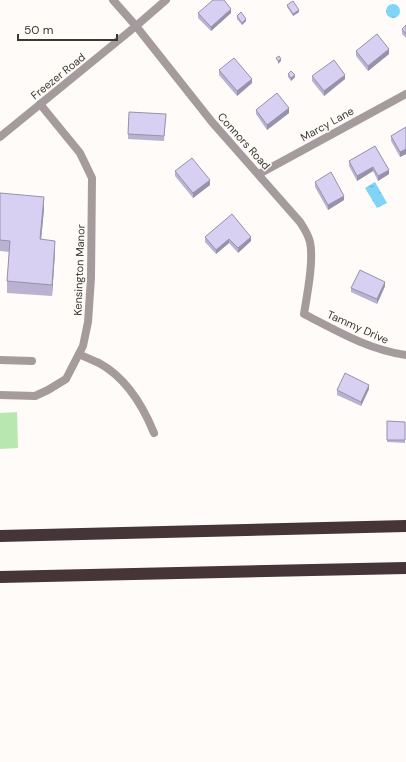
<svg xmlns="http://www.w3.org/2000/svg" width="406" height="762" viewBox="0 0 406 762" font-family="'DM Sans',sans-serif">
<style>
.park{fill:#b8e8af}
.water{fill:url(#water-ripples)}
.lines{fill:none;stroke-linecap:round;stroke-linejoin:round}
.lane{stroke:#a59b9d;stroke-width:8}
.street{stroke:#a59b9d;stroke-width:8}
.highway{stroke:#453438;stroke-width:12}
.wall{fill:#b9b3d1}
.shaded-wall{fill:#9692aa}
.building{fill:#d7d0f3;stroke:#9692aa}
.labels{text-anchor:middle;stroke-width:3;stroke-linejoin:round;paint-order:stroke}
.street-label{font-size:11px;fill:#3c3831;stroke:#fefbf8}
</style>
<defs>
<pattern id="water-ripples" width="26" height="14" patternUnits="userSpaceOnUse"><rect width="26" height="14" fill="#7fd4f7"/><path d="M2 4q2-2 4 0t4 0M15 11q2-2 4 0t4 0" fill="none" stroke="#69adc9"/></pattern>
</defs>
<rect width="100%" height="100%" fill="#fefbf8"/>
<!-- park -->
<path class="park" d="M17,412L18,448L0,449V413Z"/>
<!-- water -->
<g class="water">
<circle cx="393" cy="11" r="7"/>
<path d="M375,182L387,203L377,208L365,188Z"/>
</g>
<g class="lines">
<!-- lane -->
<path class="lane" d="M79,354C85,357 92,360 99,363C125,377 143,406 154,433"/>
<!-- street -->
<g class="street">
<path d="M113,0L136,26L212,122L300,222C304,228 308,234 310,242C314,260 307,295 304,314C337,331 369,350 406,355"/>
<path d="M0,137L136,26L166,0"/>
<path d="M259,174L406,94"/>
<path d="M0,360L32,361"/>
<path d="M0,395L35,396L48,390L66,379L83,346L88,322L91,278L92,178L80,153L40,104"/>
</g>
<!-- highway -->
<g class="highway">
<path d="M0,536L406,526"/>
<path d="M0,577L406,568"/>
</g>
</g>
<!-- wall -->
<g class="wall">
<path d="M287,5L299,12L293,16L287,7Z"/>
<path d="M198,13H231L211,31L198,18Z"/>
<path d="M237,16L246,21L242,25L237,19Z"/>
<path d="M406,25V38L402,34V29Z"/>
<path d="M356,51L389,54L368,71L356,56Z"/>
<path d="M219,70L252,83L237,96L219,75Z"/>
<path d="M288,74L295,77L291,81L288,77Z"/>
<path d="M312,76L345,79L324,96L312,81Z"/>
<path d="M256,110L289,113L267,130L256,114Z"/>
<path d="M166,114L164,141L128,139V134Z"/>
<path d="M406,127V154L400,157L391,141V136Z"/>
<path d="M375,146L389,174L378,181L373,171L357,181L349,166V161Z"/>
<path d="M175,171L210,185L193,198L175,176Z"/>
<path d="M315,182L344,200L328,210L315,187Z"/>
<path d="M0,193L44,209L41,239L55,252L52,296L7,293V281L9,252L0,251Z"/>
<path d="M232,214L251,241L238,253L229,243L216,254L205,242V237Z"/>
<path d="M385,286L377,304L351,292V288Z"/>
<path d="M369,389L361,406L337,395V390Z"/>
<path d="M405,422V443L387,442V440Z"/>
</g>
<!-- shaded-wall -->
<g class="shaded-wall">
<path d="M231,9V13L211,31V27Z"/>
<path d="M299,10V12L293,16V14Z"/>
<path d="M246,19V21L242,25V23Z"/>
<path d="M389,49V54L368,71V66Z"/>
<path d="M281,59V61L278,64V61Z"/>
<path d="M295,75V77L291,81V78Z"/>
<path d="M345,75V79L324,96V91Z"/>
<path d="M252,79V83L237,96V91Z"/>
<path d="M289,108V113L267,130V125Z"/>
<path d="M406,149V154L400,157V152Z"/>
<path d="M373,167V171L357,181V176Z"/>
<path d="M389,170V174L378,181V176Z"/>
<path d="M210,180V185L193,198V193Z"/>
<path d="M344,196V200L328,210V205Z"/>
<path d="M44,197V209L40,251V239Z"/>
<path d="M251,237V241L238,253V248Z"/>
<path d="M229,239V243L216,254V250Z"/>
<path d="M55,241V252L52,296V285Z"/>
<path d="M385,282V286L377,304V299Z"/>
<path d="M369,385V389L361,406V402Z"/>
</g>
<!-- building -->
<g class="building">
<path d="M213,0H224L231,9L211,27L198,13Z"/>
<path d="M293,1L299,10L293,14L287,5Z"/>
<path d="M241,12L246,19L242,23L237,16Z"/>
<path d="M406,25V34L402,29Z"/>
<path d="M377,34L389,49L368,66L356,51Z"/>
<path d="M279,56L281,59L278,61L276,58Z"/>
<path d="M234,58L252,79L237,91L219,70Z"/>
<path d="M334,60L345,75L324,91L312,76Z"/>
<path d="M291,71L295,75L291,78L288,74Z"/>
<path d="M277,93L289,108L267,125L256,110Z"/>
<path d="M129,112L166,114L164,136L128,134Z"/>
<path d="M406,127V149L400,152L391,136Z"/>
<path d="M375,146L389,170L378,176L373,167L357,176L349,161Z"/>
<path d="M192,158L210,180L193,193L175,171Z"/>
<path d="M331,172L344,196L328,205L315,182Z"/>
<path d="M0,193L44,197L40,239L55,241L52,285L7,281L10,241L0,240Z"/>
<path d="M232,214L251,237L238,248L229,239L216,250L205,237Z"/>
<path d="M360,270L385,282L377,299L351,288Z"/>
<path d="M345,373L369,385L361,402L337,390Z"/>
<path d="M387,421L405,422V440H387Z"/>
</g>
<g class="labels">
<!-- street labels -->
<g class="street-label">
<text transform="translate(58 76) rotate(-39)" y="4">Freezer Road</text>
<text transform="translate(327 124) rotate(-29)" y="4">Marcy Lane</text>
<text transform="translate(244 141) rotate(48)" y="4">Connors Road</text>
<text transform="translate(79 270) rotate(-88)" y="4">Kensington Manor</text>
<text transform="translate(358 327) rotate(24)" y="4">Tammy Drive</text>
</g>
</g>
<!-- scale -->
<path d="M18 34v6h99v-6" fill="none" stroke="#3c3831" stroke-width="2"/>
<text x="24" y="34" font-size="12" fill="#3c3831" stroke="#fefbf8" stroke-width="3" paint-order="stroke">50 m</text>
</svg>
